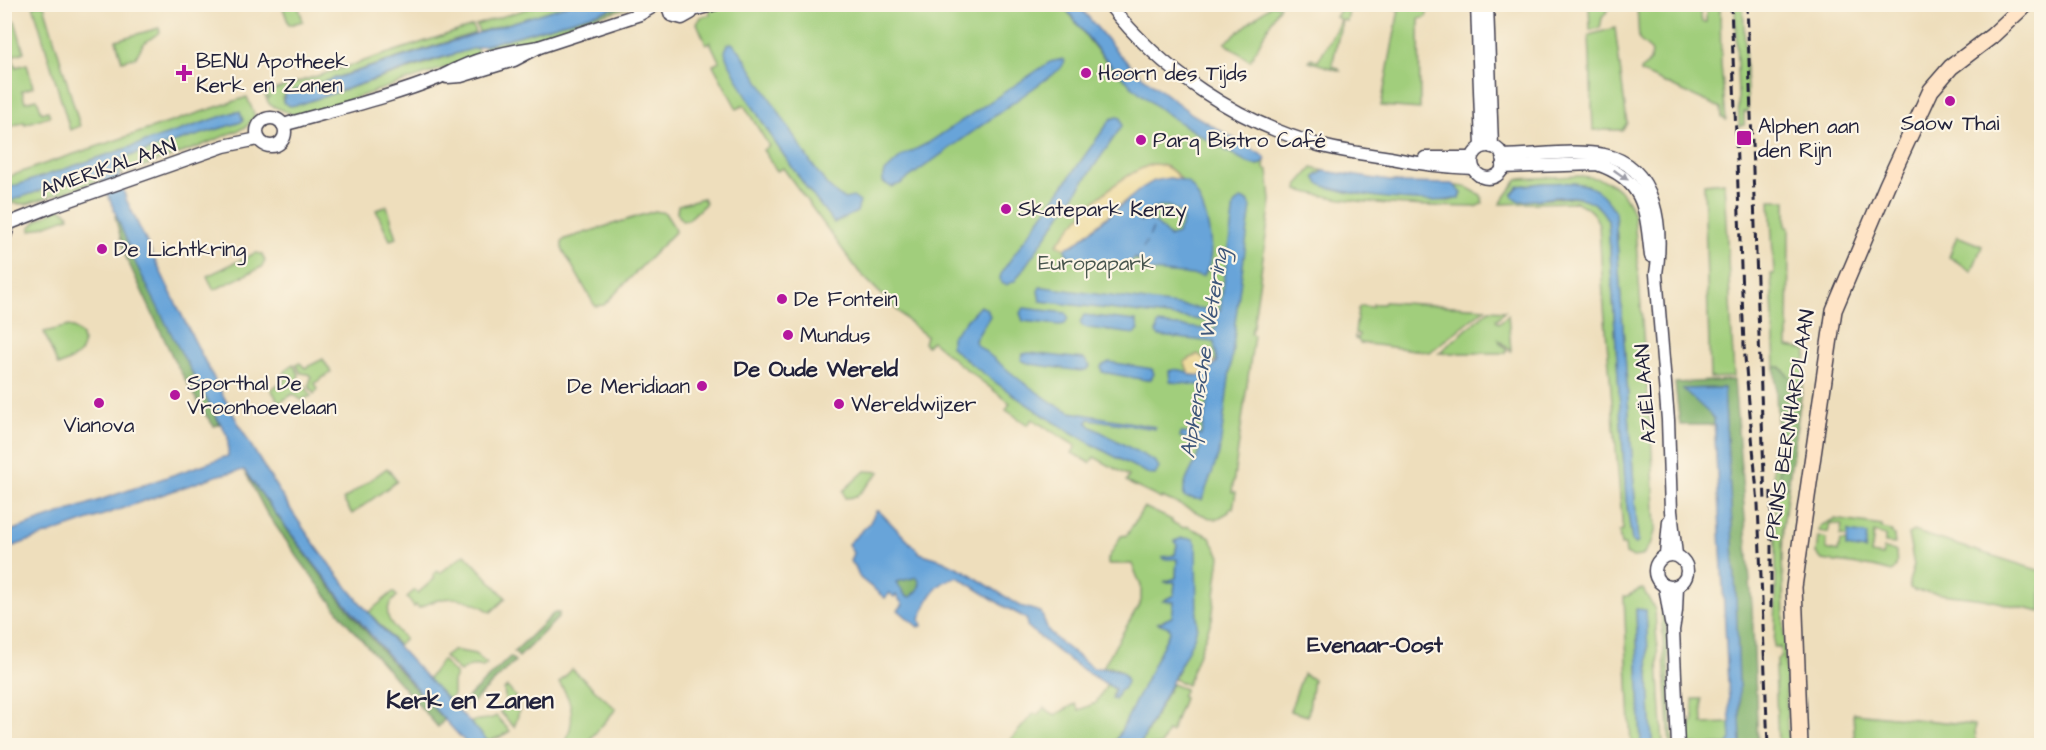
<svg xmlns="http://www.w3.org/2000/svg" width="2046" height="750" viewBox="0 0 2046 750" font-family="'Architects Daughter',sans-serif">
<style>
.green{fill:#a1ce7b;stroke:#62785b;stroke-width:1.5;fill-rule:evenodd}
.forest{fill:#80b16b;stroke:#516a53;stroke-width:1.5}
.sand{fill:#eeda9e;stroke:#887e6c;stroke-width:1.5}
.water{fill:#68a4d9;stroke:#45638a;stroke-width:1.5;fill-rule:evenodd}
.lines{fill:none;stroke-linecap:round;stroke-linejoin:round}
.ferry{stroke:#3e567a;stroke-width:1.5;stroke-dasharray:8 6;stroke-linecap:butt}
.tertiary-casing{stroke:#413e4e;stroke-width:15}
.secondary-casing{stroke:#413e4e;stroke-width:18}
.tertiary{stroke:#fff;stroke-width:12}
.secondary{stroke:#ffe4c6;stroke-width:15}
.rail{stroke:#22223b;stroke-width:3;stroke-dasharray:9 4.5;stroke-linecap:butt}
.oneway{fill:#9c9ca7}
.poi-dot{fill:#b5179e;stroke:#fcf5e5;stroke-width:2}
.labels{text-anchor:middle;stroke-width:4.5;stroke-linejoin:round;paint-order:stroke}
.poi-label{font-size:21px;fill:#22223b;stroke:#fcf5e5;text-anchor:start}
.street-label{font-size:21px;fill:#22223b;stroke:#fcf5e5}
.park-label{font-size:21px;fill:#48564e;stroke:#fcf5e5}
.water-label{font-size:22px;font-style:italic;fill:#3e567a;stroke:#fcf5e5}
.neighbourhood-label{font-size:22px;font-weight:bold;fill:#22223b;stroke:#fcf5e5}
.quarter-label{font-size:24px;font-weight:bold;fill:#22223b;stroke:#fcf5e5}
</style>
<rect width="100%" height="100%" fill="#fcf5e5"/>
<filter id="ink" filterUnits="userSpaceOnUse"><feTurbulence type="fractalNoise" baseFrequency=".0167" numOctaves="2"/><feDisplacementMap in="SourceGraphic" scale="12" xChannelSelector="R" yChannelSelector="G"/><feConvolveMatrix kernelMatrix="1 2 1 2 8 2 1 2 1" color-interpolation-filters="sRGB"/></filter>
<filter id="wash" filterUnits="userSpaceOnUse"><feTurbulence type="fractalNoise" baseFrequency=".008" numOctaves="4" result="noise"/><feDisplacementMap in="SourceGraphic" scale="24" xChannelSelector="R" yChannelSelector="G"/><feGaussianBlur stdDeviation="1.35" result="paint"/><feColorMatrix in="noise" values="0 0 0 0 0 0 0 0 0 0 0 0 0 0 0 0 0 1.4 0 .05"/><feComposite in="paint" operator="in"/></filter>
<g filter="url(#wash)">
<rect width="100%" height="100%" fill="#eedebc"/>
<!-- green -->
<g class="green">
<path d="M709,4L1063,5C1079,26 1095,51 1114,69C1155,109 1205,141 1258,165L1265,159L1264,168L1268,170L1271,201L1253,327H1252L1251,334L1254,335L1232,492H1236L1233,508H1230L1229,512L1217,519L1210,518L1162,497L1161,499L1126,482L1129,476L1094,457L1090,463L1072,453L1076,446L1032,419L1028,425L1006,410L1010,403L958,363L932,341L927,346L924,343L926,336L908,321L859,272L783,168L777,171L763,150L769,146L744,105L737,109L713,65L719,61L710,42L706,44L697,23L701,17L710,15Z"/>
<path d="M33,5H44L80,126L70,130Z"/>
<path d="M282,5H298L303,21L289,25Z"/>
<path d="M539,5H571L479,32L476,25Z"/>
<path d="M626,5H637L597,16V22L526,45L486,52L484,46Z"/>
<path d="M1271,5H1280L1250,61L1225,43Z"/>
<path d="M1343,5H1350L1347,21L1342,20L1332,66L1338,68L1340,71L1309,61L1311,58L1318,61L1341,20L1336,17Z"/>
<path d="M1395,5H1427V17L1419,19L1420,109L1381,106L1399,9L1393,8Z"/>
<path d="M1589,5H1612L1602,18L1600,28L1590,30Z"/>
<path d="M1637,5H1699L1702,22H1706V5H1720L1721,65L1726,120L1722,118L1721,108L1640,72V70L1650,62L1651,50L1639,40Z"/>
<path d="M1735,5H1743L1748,112H1744V125L1739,126Z"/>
<path d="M15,21L24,52L12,56L16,67L27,64L33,87L22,91L25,102L37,99L42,113L48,111L50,116L25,124L24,122L10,127L11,129L5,132V23Z"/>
<path d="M473,26L475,33L285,94L282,98L283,102L290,106L301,104L477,47L478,57L298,117L270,105L267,100L269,97L266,98L264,93Z"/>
<path d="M159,28L160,32L143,44L136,57L122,61L116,40Z"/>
<path d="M1615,28L1627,123L1622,130H1593L1589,35Z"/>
<path d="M247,97L255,116L246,127L198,147L119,175L123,158L241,122L240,112H235L5,189V178L44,164Z"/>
<path d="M1312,168L1324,171L1317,174L1319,184L1325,186L1378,196L1449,201L1459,198L1462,194L1456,186L1466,187L1481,195L1483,203L1476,207C1416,206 1355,205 1297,190L1298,184Z"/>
<path d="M89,174L102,180L27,204L5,203L4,200L7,202Z"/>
<path d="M1577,176C1607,177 1624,186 1634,215L1652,452L1656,528L1652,542L1642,556L1632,557L1626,554L1625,545H1621L1619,532L1623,531L1603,295L1599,225C1595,213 1588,207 1576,202L1500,204L1518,179ZM1543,183H1569L1587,185L1615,212L1638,542L1636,544L1632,541L1626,499L1608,221C1593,189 1566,198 1537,200C1528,200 1521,202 1513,197L1512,194L1519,186Z"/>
<path d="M1724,182L1734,377L1710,378L1704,184Z"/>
<path d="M703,198L706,203L688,220L682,221L677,212L678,205Z"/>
<path d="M1770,200H1786V227H1789L1788,347L1807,350L1803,383L1794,382L1781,367H1775L1771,274H1774Z"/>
<path d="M387,206L397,238L390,240L376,210Z"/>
<path d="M60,208L68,213L69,217L30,231V228L37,220Z"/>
<path d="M655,211L665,213L674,227L675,232L604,305L595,306L562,248V242L565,239Z"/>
<path d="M1957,236L1982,246L1972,271C1963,267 1958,261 1949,257Z"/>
<path d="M255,253L262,254L265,261L262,267L214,290L207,276Z"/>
<path d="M1384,302L1486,308L1430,352L1360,343L1358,340L1355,339V335L1356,339H1358L1359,334L1355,333L1358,309L1361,306L1372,307L1373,304H1383Z"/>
<path d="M1489,310L1505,311L1496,320L1499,323L1508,315L1511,351L1499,340L1500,343L1507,350L1504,353H1439Z"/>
<path d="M69,326L75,329L82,336C87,355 73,359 58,366L44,332Z"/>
<path d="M323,359L331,372L315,383L318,390L314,394L309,386L311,377L308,374L301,373L296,364L300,363L305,368Z"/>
<path d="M293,364L299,374L297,381L300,385L306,387L311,396L301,400L293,394L279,403L271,389L285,380V371Z"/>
<path d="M1772,445H1778L1780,487H1788L1783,528L1782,558L1788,745H1778L1775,667H1777V659L1781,658L1780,647H1774C1778,579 1776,512 1772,445Z"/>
<path d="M387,468L397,481L352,514L343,500Z"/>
<path d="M865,471L880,472L856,497L845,498L843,491Z"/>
<path d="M1144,507L1172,520L1171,522L1184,528L1186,526L1209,536L1220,556L1212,619L1187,685L1174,679L1193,638L1177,545L1175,555L1163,558H1177L1176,578L1164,582L1175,581L1174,595L1164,600V601L1174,602L1172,617L1158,623L1169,627L1170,631L1114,745L1005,746L1034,713L1037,715L1044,708L1055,715L1075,704L1079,710L1096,703L1107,684L1115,690L1113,694C1137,681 1122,665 1103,667L1141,601V586L1132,564H1108V559L1121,536L1127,535Z"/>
<path d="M1834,519L1882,526V529L1891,531L1894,536L1895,544L1885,543V536L1874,533L1871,554L1883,556L1884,549L1896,551C1896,559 1899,566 1892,572L1873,567L1822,560L1816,553L1818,537L1827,539L1826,549L1838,552L1840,541L1847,542L1846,546L1865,550L1848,532V537L1840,536L1842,525L1830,523L1828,533L1819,531L1820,526Z"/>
<path d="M1913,531L2041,571V612L1984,599L1916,591L1910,588L1909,582L1914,565L1908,534Z"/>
<path d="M465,554L506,598L491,612C466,596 445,593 419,608L416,605L414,607L407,597L415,590L418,593L435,578L433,575L438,571L440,573Z"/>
<path d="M1643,589L1655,610L1663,745H1652L1646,611L1636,610L1641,745H1631L1624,597C1632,595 1635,590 1643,589Z"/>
<path d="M393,592L397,596C378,614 391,624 405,639L398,645L369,612Z"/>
<path d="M1661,609H1665L1673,745H1670Z"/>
<path d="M454,650L475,654L487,664L483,667C473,664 468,666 460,672L444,657Z"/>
<path d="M442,660L456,675L453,682V695L448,700L428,679Z"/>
<path d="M572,669L616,709L585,745H564C575,723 575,703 559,683Z"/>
<path d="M1303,674L1313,679L1308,716L1290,711Z"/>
<path d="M1172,684L1185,689L1181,696L1184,698L1171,732L1168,731L1161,745L1140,746Z"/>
<path d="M507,687C520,699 522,710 514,727L500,712C505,704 506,699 504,690Z"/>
<path d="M1693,699H1702L1703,724L1731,723L1732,739L1727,745H1684V740L1694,719Z"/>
<path d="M1853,713L1975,725L1976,745H1855Z"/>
<path d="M496,716L510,731L500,737L488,741L470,723C478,717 488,722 496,716Z"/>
</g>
<!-- forest -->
<g class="forest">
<path d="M117,215C146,288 183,356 220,424L214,426L205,414L175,362L125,255L115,216Z"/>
<path d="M1775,367H1780L1794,381L1803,383L1788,487L1780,488Z"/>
<path d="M1734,380L1752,607L1758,745H1741L1736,597L1724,388L1684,389L1714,418L1715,425H1680L1675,383Z"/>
<path d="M244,470C306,557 371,643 444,720L438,727L348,624L299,559L266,512Z"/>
<path d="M917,577L920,583L918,590L911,597L906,596L896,582Z"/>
<path d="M554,613H559V617L519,657L514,652Z"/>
<path d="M510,657L515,661L473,702L466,704L464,702L468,697Z"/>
</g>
<!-- sand -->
<g class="sand">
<path d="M1152,164C1166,164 1173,170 1182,180L1169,178L1125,201L1075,244L1065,248L1057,244C1083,211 1112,179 1152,164Z"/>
<path d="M1198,354L1203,358L1206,355L1208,358L1217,362L1204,376L1190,375L1184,362Z"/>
</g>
<!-- water -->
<g class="water">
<path d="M571,4L626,5L430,61L301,104L290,106L283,102L285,94Z"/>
<path d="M1063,5H1078L1119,54L1142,76L1192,114L1264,156L1266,159L1262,164C1252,168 1239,157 1229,152C1199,135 1168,117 1141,94C1111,69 1086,36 1063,5Z"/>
<path d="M732,43L740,51L811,163L827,185L839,196L845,199L853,197L860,202L857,212L834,223L806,187L776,144L747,97L726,57L725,51L728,44Z"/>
<path d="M1063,59L1065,61L1060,69L900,184L891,187L883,182V178L885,172L902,156L928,143L1050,62Z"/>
<path d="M235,112H240L243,120L241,122L123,158L119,175L126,199C178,309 229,418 297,519C352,601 423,675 492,745H468C387,659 314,567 244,470L219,475L5,549L4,533L228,456V437L177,345L136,264L102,180L89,174L7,202L5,200V189Z"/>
<path d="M1117,117L1121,118L1122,126L1015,281L1006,285L1001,283L1000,277L1003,270L1111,119Z"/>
<path d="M1324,171L1403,183L1453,184L1462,193L1459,198C1433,206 1345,195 1319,184L1315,177Z"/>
<path d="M1169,178C1175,179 1182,179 1187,182C1206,196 1220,260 1203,276L1142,270L1139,266L1141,262L1134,258L1132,261C1125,262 1119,266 1113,267C1107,268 1074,260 1070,257C1065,253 1066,253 1065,248L1075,244L1142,188L1154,181ZM1167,206C1176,209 1181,213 1183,222L1177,234L1169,237C1159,226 1155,218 1139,221C1142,209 1156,208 1167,206Z"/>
<path d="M1543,183C1576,182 1598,180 1615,212L1638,542L1636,544L1632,541L1626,499L1608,221C1592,186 1557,198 1525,201H1519L1513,197L1512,194L1519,186Z"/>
<path d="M1240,199L1248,201L1251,207L1235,323V332L1221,440L1219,454L1202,500L1184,497C1181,478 1200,463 1200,443L1180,437L1181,433L1201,435L1210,392L1206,386L1172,382L1170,381L1169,371C1175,368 1186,370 1190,375L1204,376L1217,362L1214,342L1159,336L1156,333L1158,324L1215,330L1218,322L1040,301L1038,291L1040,287H1044L1220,311L1234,205Z"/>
<path d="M980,306L987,309L990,316L975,340L976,344L1020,380L1056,405L1071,412L1155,427V429L1089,419L1087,422L1090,426L1156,462L1159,468L1155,475L1149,474C1080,441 1014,399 955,351L951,346V337Z"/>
<path d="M1024,308L1066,313L1068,318L1065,324L1060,325L1023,321L1020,313Z"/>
<path d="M1084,315L1136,321L1139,330L1135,334L1088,328L1082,326L1080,322Z"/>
<path d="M1029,353L1084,359L1090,366L1088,369L1081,371L1030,364L1021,360L1023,354Z"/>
<path d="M1109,362L1152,369L1154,374L1151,379L1146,380L1102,372L1101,366Z"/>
<path d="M1724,388L1736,597L1741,746L1727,745L1731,739L1714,418L1683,389Z"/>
<path d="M876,511H879L920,553L942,560L965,571L1020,606L1041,612L1048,630L1056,639L1093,668C1105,669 1124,665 1127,682L1123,689L1119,691L1115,700L1112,699L1115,689C1084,672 1053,650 1027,626V620L1022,616L1005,607L958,577C935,581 928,599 920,619L922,626L918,627L898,610L903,605L896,595L894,597L890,593L885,598L860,578L855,566L850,561L853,553L848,544L869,524ZM917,577L920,583L918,590L911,597L906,596L896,582Z"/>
<path d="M1848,532L1867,535L1865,550L1846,547Z"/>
<path d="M1182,538L1193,539L1196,543L1197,627L1194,638L1140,745H1114L1170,631L1169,627L1158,623L1172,617L1174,602L1163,601L1174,595L1175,582H1164L1176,578L1177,559H1163V557L1175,555L1177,545L1174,541Z"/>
<path d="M1636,609L1646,610L1652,745H1641Z"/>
</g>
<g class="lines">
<!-- ferry -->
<path class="ferry" d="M1137,261L1157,220"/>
</g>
</g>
<g filter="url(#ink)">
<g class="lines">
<!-- tertiary casing -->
<g class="tertiary-casing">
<g id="tertiary">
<path d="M667,4L671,15L682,18L691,13L694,4"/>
<path d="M1109,4C1161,71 1237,122 1319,145C1343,152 1367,154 1391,158C1419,164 1445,167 1473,168"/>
<path d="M1477,4L1482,147"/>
<path d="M1487,4L1492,147"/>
<path d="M693,10L716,4"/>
<path d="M447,77L461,76L514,60L539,47L640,14L657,4"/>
<circle cx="271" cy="132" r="14"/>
<path d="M283,125C334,110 388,98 438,78C445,75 452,71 459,68C484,56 512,51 539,47"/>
<circle cx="1488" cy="162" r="16"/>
<path d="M1502,156C1534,156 1575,149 1604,155C1658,166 1663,230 1656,274L1668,420L1671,511L1676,555"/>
<path d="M1425,158H1472"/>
<path d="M1502,167L1597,164C1646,180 1646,212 1651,256"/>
<path d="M4,224L7,230L4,239"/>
<path d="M5,225L53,206L224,146L258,139"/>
<circle cx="1671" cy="571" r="16"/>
<path d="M1666,555L1669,521"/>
<path d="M1665,586L1671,623"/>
<path d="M1677,586L1676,611L1673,630L1678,746"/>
</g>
</g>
<!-- secondary casing -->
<g class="secondary-casing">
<path id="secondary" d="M1800,746L1794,587L1834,310L1887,185L1931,90L1951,67L1992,36L2026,4"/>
</g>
<!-- tertiary -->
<use href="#tertiary" class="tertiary"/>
<!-- secondary -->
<use href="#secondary" class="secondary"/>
<!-- rail -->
<g class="rail">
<path d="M1731,4L1744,346L1758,504L1768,746"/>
<path d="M1747,4L1765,502"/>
<path d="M1771,491V611"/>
</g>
</g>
<!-- one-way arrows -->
<defs><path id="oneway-solid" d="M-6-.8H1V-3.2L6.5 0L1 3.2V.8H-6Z" transform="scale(1.5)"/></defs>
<use class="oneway" href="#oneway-solid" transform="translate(1621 175) rotate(35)"/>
</g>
<!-- markers -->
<g class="poi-dot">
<path d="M181 64h6v6h6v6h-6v6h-6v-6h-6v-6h6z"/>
<circle cx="1086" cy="73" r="6"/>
<circle cx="1950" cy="101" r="6"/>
<rect x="1736" y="130" width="16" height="16" rx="3"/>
<circle cx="1141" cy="140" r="6"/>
<circle cx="1006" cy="209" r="6"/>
<circle cx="102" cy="249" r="6"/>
<circle cx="782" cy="299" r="6"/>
<circle cx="788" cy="335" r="6"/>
<circle cx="702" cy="386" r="6"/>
<circle cx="175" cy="395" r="6"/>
<circle cx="99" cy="403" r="6"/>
<circle cx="839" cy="404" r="6"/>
</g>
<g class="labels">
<!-- poi labels -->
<g class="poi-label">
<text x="196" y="68">BENU Apotheek<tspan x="196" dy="24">Kerk en Zanen</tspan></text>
<text x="1098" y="80">Hoorn des Tijds</text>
<text x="1950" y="130" text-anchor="middle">Saow Thai</text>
<text x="1758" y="133">Alphen aan<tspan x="1758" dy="24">den Rijn</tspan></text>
<text x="1153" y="147">Parq Bistro Café</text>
<text x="1018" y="216">Skatepark Kenzy</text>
<text x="114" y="256">De Lichtkring</text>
<text x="794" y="306">De Fontein</text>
<text x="800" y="342">Mundus</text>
<text x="187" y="390">Sporthal De<tspan x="187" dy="24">Vroonhoevelaan</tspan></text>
<text x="690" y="393" text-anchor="end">De Meridiaan</text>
<text x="851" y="411">Wereldwijzer</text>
<text x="99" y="432" text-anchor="middle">Vianova</text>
</g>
<!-- street labels -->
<g class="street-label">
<text transform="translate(108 167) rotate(-19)" y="7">AMERIKALAAN</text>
<text transform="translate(1645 394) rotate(-94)" y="7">AZIËLAAN</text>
<text transform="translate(1789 424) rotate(-81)" y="7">PRINS BERNHARDLAAN</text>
</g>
<!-- park labels -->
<g class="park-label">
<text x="1096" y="270">Europapark</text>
</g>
<!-- water labels -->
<g class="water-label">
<text transform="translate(1203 353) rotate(-81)" y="8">Alphensche Wetering</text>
</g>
<!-- neighbourhood labels -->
<g class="neighbourhood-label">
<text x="816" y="376">De Oude Wereld</text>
<text x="1375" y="652">Evenaar-Oost</text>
</g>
<!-- quarter labels -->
<g class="quarter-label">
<text x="470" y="708">Kerk en Zanen</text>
</g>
</g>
<!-- margin -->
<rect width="2046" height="750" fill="none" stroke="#fcf5e5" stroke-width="24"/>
</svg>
